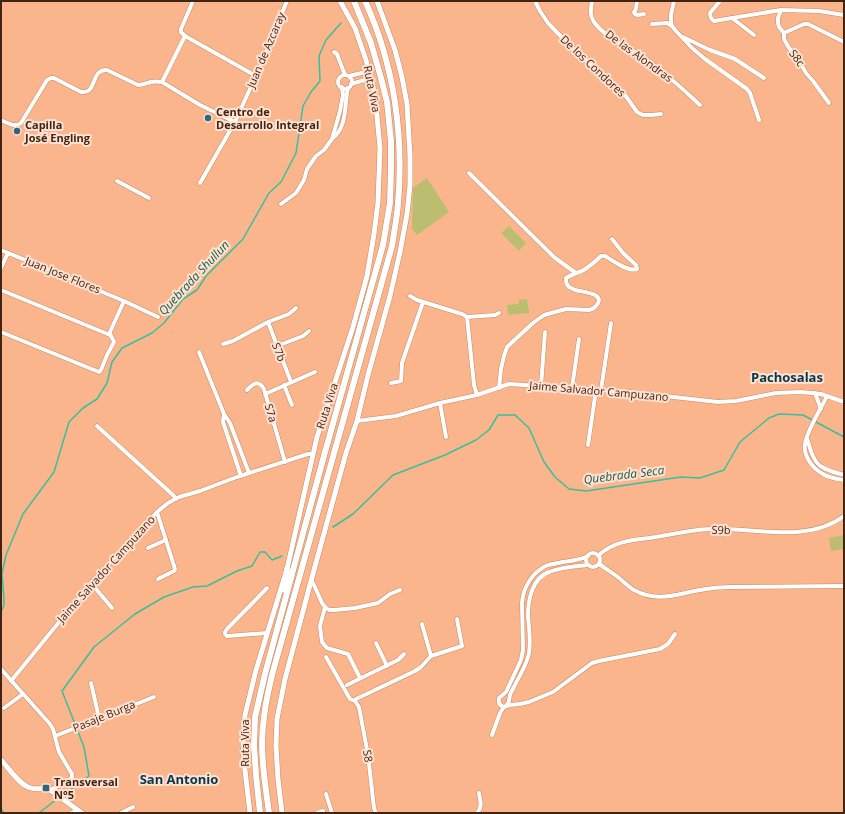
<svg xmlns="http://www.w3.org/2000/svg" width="845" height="814" viewBox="0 0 845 814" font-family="'Open Sans',sans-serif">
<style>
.green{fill:#bbbe70}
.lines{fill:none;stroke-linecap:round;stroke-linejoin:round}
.stream{stroke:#39bf9b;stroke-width:1.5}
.minor-casing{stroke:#ca8861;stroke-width:5}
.major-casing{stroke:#ca8861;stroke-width:6}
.highway-casing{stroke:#ca8861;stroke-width:7}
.minor{stroke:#fff;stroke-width:4}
.major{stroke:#fff;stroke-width:5}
.highway{stroke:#fff;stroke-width:6}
.poi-dot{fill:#2e6680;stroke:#ffe1d1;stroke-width:1.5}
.labels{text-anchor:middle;stroke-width:4;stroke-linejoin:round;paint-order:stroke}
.street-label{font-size:11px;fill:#402515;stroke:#ffe1d1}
.poi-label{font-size:11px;font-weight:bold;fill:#402515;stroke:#ffe1d1;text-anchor:start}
.water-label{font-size:12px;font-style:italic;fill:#1a604d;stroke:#ffe1d1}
.quarter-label{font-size:13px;font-weight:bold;fill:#05374b;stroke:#ffe1d1}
</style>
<rect width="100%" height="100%" fill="#fbb58d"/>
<!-- green -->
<g class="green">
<path d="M427,178L449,212L417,235L412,229L413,188Z"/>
<path d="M509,226L526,243L519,251L501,233Z"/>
<path d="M527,299L529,313L508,315L507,305L519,304V300Z"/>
<path d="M844,535V549L831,551L829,538Z"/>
</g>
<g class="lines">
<!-- stream -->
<g class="stream">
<path d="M333,527L353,514L393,475L445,455L476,440L489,430L498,415H515L529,428L544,462L555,477L569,489L586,491L681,477L700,478L724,470L740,442L769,418L779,414L803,415L844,437"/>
<path d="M1,612L4,605V599L2,574L6,555L23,514L54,472L69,422L83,408L97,399L107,383L112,362L122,348L152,333L164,323L183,299L197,290L206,276L243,239L269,193L281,182L296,153L303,106L311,92L320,81L319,56L326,40L341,23"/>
<path d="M67,792L89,776L84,747L62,691L94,647L135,614L164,597L193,587L207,586L237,571L252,566L260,552H265L272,560L282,556"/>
<path d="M1,809L4,813"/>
<path d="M39,813L57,799"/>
</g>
<!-- minor casing -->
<g class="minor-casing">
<g id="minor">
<path d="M193,1L181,29V32L185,36L256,76"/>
<path d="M535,1L540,11L548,23L572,48L625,95L637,112L643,115H651L661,114"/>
<path d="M592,1C591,8 589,15 594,22C605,38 630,48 646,59C665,73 683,89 700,105"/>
<path d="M637,1L636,9L634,12L635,14L638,15L644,14"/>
<path d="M674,1L671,15V22L672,26L676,31L692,48L705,59L747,89L750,93L759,120"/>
<path d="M720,1L710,13C710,17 711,19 714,21L781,10L819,11L844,15"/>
<path d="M781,10L778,18V23L779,27L784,33V39L789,48L796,55L806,73L813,81L829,103"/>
<path d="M732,18L754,35"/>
<path d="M652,24L667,23L672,26"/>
<path d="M784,33L804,24H808L844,42"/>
<path d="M683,37L710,50L735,59L764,78"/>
<path d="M334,52L337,54L345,75"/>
<circle cx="345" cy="82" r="7"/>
<path d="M349,76L366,72L367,67"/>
<path d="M162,82L185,36"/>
<path d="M351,84L368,79L371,82"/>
<path d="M1,120C8,123 15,128 21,123L47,80L51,78H54L81,92C98,94 90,69 107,70L138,85C143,85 147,83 151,82C155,81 158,82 162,82L200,105L235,122"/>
<path d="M332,139C348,127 344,104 348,88"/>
<path d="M469,173L555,258L576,273"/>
<path d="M117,181L149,198"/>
<path d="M200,183L235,122L263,60L287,1"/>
<path d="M281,204L296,193L304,180L307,169L316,156L324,150L332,139L340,111L343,95L342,87"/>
<path d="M1,250L124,301L158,317"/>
<path d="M1,268L8,253"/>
<path d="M1,290L110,335"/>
<path d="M410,296L417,300L462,314L467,317L495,315L499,313"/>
<path d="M467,317L474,385L477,395"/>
<path d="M268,322L291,382"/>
<path d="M1,332L99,372L101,370L107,355L114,342C113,338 110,337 110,332L124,301"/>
<path d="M223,344L233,341L268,322L289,314L296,308"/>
<path d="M277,346L303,336L309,331"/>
<path d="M199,352L224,414L230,423L249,473"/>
<path d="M391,383L401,381L402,363L423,302"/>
<path d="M284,385L292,405"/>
<path d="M541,386L545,332"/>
<path d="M499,388L501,369L504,356L507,347L533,323L544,315L566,309L589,310C592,309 593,309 595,307C609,293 581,292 575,290C574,290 570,287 569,287C566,284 566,282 566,278C571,275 576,273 582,271C589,267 596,261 601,256H605C613,261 628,272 637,269L636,265L623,253L612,239"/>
<path d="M572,388L579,339"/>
<path d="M247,390C253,384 258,379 264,389L285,462"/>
<path d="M601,390L611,323"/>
<path d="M815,393L821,409"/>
<path d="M265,394L315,372"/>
<path d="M827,396C821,409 807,430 805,444C803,456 813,469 823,474C829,478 837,479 844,480"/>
<path d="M440,403L446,437"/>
<path d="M224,414L223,422L241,476"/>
<path d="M357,421L396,416L440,403L477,395L509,384L629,392L718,402L736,401L776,393L801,392L821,394L844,402"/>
<path d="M97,426L173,495L176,499"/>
<path d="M807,438C810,448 813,462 822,467C828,471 837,473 844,475"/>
<path d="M588,445L596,390"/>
<path d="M157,512L175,569L174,571L158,579"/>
<path d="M148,548L166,540"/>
<circle cx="593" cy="560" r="7"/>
<path d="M599,555C613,542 631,540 649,538C669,535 690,530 710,529C752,527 807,544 844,516"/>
<path d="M599,564C606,569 613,573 619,578C624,582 629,587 634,590C657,603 676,594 700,590C710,588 721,587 731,587L844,586"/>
<path d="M311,581L314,585L322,603L325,607L329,610H334L355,608L378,603L390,594L400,590"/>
<path d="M91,583L112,608"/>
<path d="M267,588L227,629L225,632V634L227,636L267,633"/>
<path d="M325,607L320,626L322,642L327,648L348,654L360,678"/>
<path d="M422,624L431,656"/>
<path d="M376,643L387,666"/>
<path d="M326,657L350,699L355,701L359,707L368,755L374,808L376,813"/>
<path d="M1,669L50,724L53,729L59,752L72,774V777L69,781L50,790"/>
<path d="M11,681L91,583L157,512L168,503L179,497L200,491L237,477L308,454H313"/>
<path d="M91,683L99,718"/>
<path d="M347,685L398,660L404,654"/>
<path d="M355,701L356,699L415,671L421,667L431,656L462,646L457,619"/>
<path d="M506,706C510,702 509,699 510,695C511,692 513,689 514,687C519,676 527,665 529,653C531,641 529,628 528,616C528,600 532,578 549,572C561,567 576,566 588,565"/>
<path d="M504,707C500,706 498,703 499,698L506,692L521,660L523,650L522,603C523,587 533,571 548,565C553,564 558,563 563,562C571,561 580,560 588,556"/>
<path d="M4,708L23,694"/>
<path d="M492,735L500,713L504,707L510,705L520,704L529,702L553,692L592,663L599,661L660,649L668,644L675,634"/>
<path d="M55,736L154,697"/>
<path d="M326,794L332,813"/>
<path d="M71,813L78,810"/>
<path d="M121,813L133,807"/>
<path d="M317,813L323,811"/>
<path d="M477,813C483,807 480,800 479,793"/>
</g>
</g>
<!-- major casing -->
<g class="major-casing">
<g id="major">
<path d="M1,760C8,767 21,787 31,788C37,790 44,787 50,790L82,813"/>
<path d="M250,813L245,770L243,744L245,715L256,670L287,569L317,437L353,327L367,276L374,234L378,202L380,148L375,95L366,60L355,28L340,1"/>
<path d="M282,813L278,779L276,746L277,719L285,679L311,581L346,453L357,421L368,375L390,296L400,252L407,214L410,185V156L407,104L402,77L395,50L377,1"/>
</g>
</g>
<!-- highway casing -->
<g class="highway-casing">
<g id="highway">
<path d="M285,590L287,569"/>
<path d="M260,813L256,775L254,746L255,717L265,674L325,452L383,245L390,203L391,170V141L387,102L381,78L371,43L354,1"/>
<path d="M269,813C265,782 259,749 264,718C265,704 269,689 272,675L392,246C394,232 397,218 398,204C404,135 394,64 365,1"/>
</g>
</g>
<!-- minor -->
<use href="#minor" class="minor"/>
<!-- major -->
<use href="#major" class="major"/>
<!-- highway -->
<use href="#highway" class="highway"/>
</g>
<!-- markers -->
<g class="poi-dot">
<circle cx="208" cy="118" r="4"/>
<circle cx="17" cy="131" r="4"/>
<rect x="42" y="784" width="8" height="8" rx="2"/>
</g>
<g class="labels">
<!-- street labels -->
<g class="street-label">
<text transform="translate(266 50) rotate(-67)" y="4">Juan de Azcaray</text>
<text transform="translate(639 56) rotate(36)" y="4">De las Alondras</text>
<text transform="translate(797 58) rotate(54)" y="4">S8c</text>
<text transform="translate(593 66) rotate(43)" y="4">De los Condores</text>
<text transform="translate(372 89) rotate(79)" y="4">Ruta Viva</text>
<text transform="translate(63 275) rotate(22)" y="4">Juan Jose Flores</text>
<text transform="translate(279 352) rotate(69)" y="4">S7b</text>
<text transform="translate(599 391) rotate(5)" y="4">Jaime Salvador Campuzano</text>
<text transform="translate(327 406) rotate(-72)" y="4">Ruta Viva</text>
<text transform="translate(271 413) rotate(73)" y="4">S7a</text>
<text transform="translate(721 530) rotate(1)" y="4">S9b</text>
<text transform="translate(106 569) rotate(-48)" y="4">Jaime Salvador Campuzano</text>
<text transform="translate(104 716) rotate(-22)" y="4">Pasaje Burga</text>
<text transform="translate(245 743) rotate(-90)" y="4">Ruta Viva</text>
<text transform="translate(368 756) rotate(81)" y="4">S8</text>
</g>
<!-- poi labels -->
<g class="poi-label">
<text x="216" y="116">Centro de<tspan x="216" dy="13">Desarrollo Integral</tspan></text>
<text x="25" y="129">Capilla<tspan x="25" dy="13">José Engling</tspan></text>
<text x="54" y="786">Transversal<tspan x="54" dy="13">N°5</tspan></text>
</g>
<!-- water labels -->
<g class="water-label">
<text transform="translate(194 278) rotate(-47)" y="4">Quebrada Shullun</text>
<text transform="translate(624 475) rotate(-7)" y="4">Quebrada Seca</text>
</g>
<!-- quarter labels -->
<g class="quarter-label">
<text x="787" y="382">Pachosalas</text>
<text x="179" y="784">San Antonio</text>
</g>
</g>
<!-- border -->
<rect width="845" height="814" fill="none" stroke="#402515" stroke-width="4"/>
</svg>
